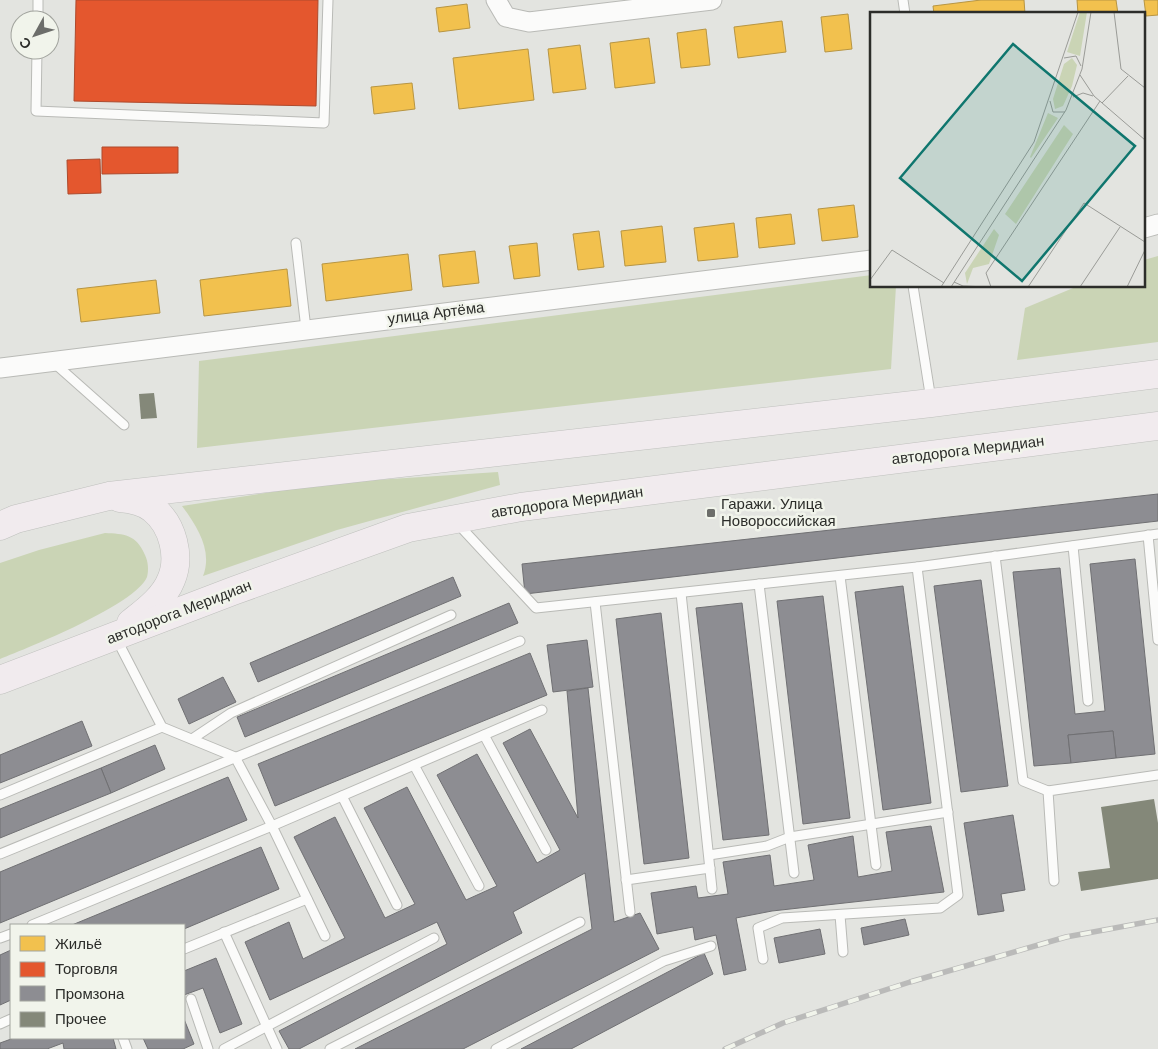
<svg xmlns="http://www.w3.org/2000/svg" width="1158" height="1049" viewBox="0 0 1158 1049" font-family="Arial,sans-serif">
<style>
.green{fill:#cad4b5}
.homes{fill:#f2c14e;stroke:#b79543}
.shops{fill:#e4572e;stroke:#ad4a2d}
.industry{fill:#8d8d92;stroke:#707073}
.building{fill:#848879}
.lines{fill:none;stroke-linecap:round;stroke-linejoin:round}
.service-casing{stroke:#b9bab6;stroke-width:11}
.minor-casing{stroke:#b9bab6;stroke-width:21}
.primary-casing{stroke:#bfc0bd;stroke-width:29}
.service{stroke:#fbfbfa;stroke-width:9}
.minor{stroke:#fbfbfa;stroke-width:19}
.primary{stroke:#f1ebee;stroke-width:28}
.rail-casing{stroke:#babab9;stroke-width:5.5}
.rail{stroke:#f1f4eb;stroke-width:4;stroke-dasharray:11;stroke-linecap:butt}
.poi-dot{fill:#6c6d6a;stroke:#f1f4eb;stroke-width:2}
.labels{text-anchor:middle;stroke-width:5;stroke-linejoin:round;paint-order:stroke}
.street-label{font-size:15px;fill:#2c2d2a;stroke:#f1f4eb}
.poi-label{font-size:15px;fill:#2c2d2a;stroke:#f1f4eb;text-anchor:start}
.inset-road{fill:none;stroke:#9a9b97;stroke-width:1}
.view{fill:#0f766e;fill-opacity:0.15;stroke:#0f766e;stroke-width:2.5}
.inset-edge{fill:none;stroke:#2c2d2a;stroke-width:2.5}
</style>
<rect width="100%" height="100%" fill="#e3e4e0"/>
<!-- green -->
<g class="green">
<path d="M1158,256V342L1017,360L1025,308L1078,286H1144V260Z"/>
<path d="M872,275V286H896L891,369L197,448L199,361Z"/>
<path d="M498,472L500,485L337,530L203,576C213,551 197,526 182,506L330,483Z"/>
<path d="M105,533C124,534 136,534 145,555C148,561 149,570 147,577C135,605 30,647 0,659V563L39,550Z"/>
</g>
<!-- homes -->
<g class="homes">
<path d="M981,0H1024L1025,14H934L933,6Z"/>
<path d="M1077,0H1116L1118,14H1078Z"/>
<path d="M1144,0H1158V15L1146,16Z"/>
<path d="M467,4L470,28L439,32L436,8Z"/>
<path d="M848,14L852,49L825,52L821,17Z"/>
<path d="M782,21L786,52L738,58L734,27Z"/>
<path d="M706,29L710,65L681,68L677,33Z"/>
<path d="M649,38L655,83L615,88L610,43Z"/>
<path d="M580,45L586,89L553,93L548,49Z"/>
<path d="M528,49L534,100L459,109L453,58Z"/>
<path d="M412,83L415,109L374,114L371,87Z"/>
<path d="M854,205L858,237L822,241L818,209Z"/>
<path d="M791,214L795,244L759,248L756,218Z"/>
<path d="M734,223L738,257L698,261L694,228Z"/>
<path d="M662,226L666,262L625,266L621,231Z"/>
<path d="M599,231L604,267L578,270L573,234Z"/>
<path d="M537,243L540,276L514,279L509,246Z"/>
<path d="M475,251L479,283L443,287L439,255Z"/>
<path d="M408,254L412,290L326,301L322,264Z"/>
<path d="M287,269L291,306L204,316L200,280Z"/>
<path d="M156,280L160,313L81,322L77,289Z"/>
</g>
<!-- shops -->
<g class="shops">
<path d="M76,0H318L316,106L74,101Z"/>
<path d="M102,147H178V173L102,174Z"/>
<path d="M100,159L101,193L68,194L67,160Z"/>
</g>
<!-- industry -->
<g class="industry">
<path d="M1158,494V521L525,594L522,564Z"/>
<path d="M1135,559L1155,754L1116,758L1113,731L1068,735L1071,763L1034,766L1013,572L1060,568L1075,714L1105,711L1090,564Z"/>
<path d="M453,577L461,596L258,682L250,663Z"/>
<path d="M981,580L1008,786L961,792L934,586Z"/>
<path d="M903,586L931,803L883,810L855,592Z"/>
<path d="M823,596L850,818L803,824L777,601Z"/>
<path d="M509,603L518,623L245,737L237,717Z"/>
<path d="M742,603L769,835L723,840L696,608Z"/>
<path d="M661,613L689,858L644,864L616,619Z"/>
<path d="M587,640L593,687L553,692L547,645Z"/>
<path d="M530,653L547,695L275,806L258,764Z"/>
<path d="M223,677L236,702L189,724L178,699Z"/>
<path d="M588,688L614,922L640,913L659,949L463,1049H355L592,929L585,873L513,912L522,933L299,1049H289L279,1031L447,944L437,922L270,1000L245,942L289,922L303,959L345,938L294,837L335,817L385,918L415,904L364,808L407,787L466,900L497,886L437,775L477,754L537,863L560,850L503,743L530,729L578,818L567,691Z"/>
<path d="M82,721L92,746L0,783V755Z"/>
<path d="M1113,731L1116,758L1071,763L1068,735Z"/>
<path d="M155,745L165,769L111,793L101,768Z"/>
<path d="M101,768L111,793L0,838V809Z"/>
<path d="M228,777L247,820L0,923V872Z"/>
<path d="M1013,815L1025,890L1001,894L1004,911L978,915L964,823Z"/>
<path d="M931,826L944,892L772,911L736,918L746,970L724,975L716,935L695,940L693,927L657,934L651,893L696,886L698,898L728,894L723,862L770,855L774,886L814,880L808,845L853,836L858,877L892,871L886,832Z"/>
<path d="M261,847L279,889L184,929V925H72Z"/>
<path d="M905,919L909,935L864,945L861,928Z"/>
<path d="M820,929L825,954L779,963L774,938Z"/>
<path d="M11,950V1000L0,1005V955Z"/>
<path d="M704,953L713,974L571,1049H521Z"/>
<path d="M216,958L242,1024L220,1033L203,988L184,995V971Z"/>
<path d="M184,1019L194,1044L183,1049H148L143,1038H184Z"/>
<path d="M14,1038H113L116,1049H64L63,1043L47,1049H0V1043Z"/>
</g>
<!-- building -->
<g class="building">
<path d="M154,393L157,418L141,419L139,394Z"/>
<path d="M1154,799L1158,823V879L1081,891L1078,872L1110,868L1101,807Z"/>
</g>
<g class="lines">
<!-- service casing -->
<g class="service-casing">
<g id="service">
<path d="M903,0L905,14"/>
<path d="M38,20V0"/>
<path d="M37,50L36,111L324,123L328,0"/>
<path d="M296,243L306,329"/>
<path d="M913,286L931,400"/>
<path d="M53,362L124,425"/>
<path d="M457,523L536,608L917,567L1158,534"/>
<path d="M1148,535L1158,640"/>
<path d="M1073,546L1088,701"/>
<path d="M995,556L1023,781L1048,791"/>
<path d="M840,576L876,865"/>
<path d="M759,584L794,873"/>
<path d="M681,593L712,889"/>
<path d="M595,602L630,912"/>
<path d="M116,638L162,727L235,757L272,826L325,936"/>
<path d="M484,735L546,850"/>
<path d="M192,739L231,713L451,615"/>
<path d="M414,765L479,886"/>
<path d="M0,795L162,727"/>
<path d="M342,796L397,905"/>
<path d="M0,854L520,641"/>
<path d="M709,855L767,846L790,837L948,812"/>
<path d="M626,880L710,868"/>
<path d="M1054,881L1048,791L1158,775"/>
<path d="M840,915L843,952"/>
<path d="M32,925L272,826L542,710"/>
<path d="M224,932L277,1049"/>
<path d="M0,938L11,934"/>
<path d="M184,949L307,899"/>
<path d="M763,959L758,928L782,918L940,908L958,895L917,567"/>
<path d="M191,999L208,1049"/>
<path d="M0,1024L11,1019"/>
<path d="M123,1038L127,1049"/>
<path d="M224,1049L434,938"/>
<path d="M330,1049L580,922"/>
<path d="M496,1049L664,961L711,946"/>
</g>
</g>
<!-- minor casing -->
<g class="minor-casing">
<g id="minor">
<path d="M496,0L506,17L529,22L712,0"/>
<path d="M1144,228L1158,224"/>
<path d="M0,368L872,260"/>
</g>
</g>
<!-- primary casing -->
<g class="primary-casing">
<g id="primary">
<path d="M120,498C131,499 145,502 153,509C173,525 181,557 171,580C164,598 146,611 131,623"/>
<path d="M0,526L16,519L109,496L931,403L1158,374"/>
<path d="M0,680L233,591L408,528L521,507L1158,426"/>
</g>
</g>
<!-- service -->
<use href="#service" class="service"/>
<!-- minor -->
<use href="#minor" class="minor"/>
<!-- primary -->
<use href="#primary" class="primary"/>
<!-- rail casing -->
<g class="rail-casing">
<path id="rail" d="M725,1049L783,1023L910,982L1066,937L1158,920"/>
</g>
<!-- rail -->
<use href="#rail" class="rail"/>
</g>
<!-- markers -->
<rect class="poi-dot" x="706" y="508" width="10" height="10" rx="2.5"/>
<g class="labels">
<!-- street labels -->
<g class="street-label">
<text transform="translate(436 313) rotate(-7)" y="5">улица Артёма</text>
<text transform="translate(968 450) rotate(-7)" y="5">автодорога Меридиан</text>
<text transform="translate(567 502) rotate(-8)" y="5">автодорога Меридиан</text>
<text transform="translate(179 612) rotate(-21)" y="5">автодорога Меридиан</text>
</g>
<!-- poi labels -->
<g class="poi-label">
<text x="721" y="509">Гаражи. Улица<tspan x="721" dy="17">Новороссийская</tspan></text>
</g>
</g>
<!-- overview -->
<g transform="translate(870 12)">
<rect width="275" height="275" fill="#e3e4e0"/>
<path d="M210,0H217L210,44L197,40ZM202,46L207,53L202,74L193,94L185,97L183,87L194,52ZM178,101L188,106L161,146L160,145ZM194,113L203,122L146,212L135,202ZM124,217L129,223L119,252L103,256L97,272L95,261Z" fill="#cad4b5"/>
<path class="inset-road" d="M244,0L251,57L275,76M194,46L206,44L211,54M210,63L224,84L275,128M203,85L213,81L223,84M180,89L183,100H195M232,91L258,64M0,268L22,238L74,271M84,270L93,274L118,275M71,275L164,130L208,0M81,275L196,98L212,57L221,0M121,275L116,261L230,89M158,275L214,191L275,230M210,275L250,215M257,275L275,238"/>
<path class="view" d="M143,32L265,134L152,269L30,166Z"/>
<rect width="275" height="275" class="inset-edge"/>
</g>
<!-- legend -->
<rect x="10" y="924" width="175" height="115" fill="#f1f4eb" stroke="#a2a49e"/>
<rect x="20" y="936" width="25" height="15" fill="#f2c14e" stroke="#a2a49e"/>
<text x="55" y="949" font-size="15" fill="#2c2d2a">Жильё</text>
<rect x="20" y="962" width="25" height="15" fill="#e4572e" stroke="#a2a49e"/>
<text x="55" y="974" font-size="15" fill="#2c2d2a">Торговля</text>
<rect x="20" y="986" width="25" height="15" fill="#8d8d92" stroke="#a2a49e"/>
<text x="55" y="999" font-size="15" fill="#2c2d2a">Промзона</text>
<rect x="20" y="1012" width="25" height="15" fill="#848879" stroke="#a2a49e"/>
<text x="55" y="1024" font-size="15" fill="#2c2d2a">Прочее</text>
<!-- north arrow -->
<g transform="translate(35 35) rotate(230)"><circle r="24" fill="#f1f4eb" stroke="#a2a49e"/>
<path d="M0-4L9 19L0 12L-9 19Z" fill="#6c6d6a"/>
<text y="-8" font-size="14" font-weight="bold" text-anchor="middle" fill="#2c2d2a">С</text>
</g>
</svg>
